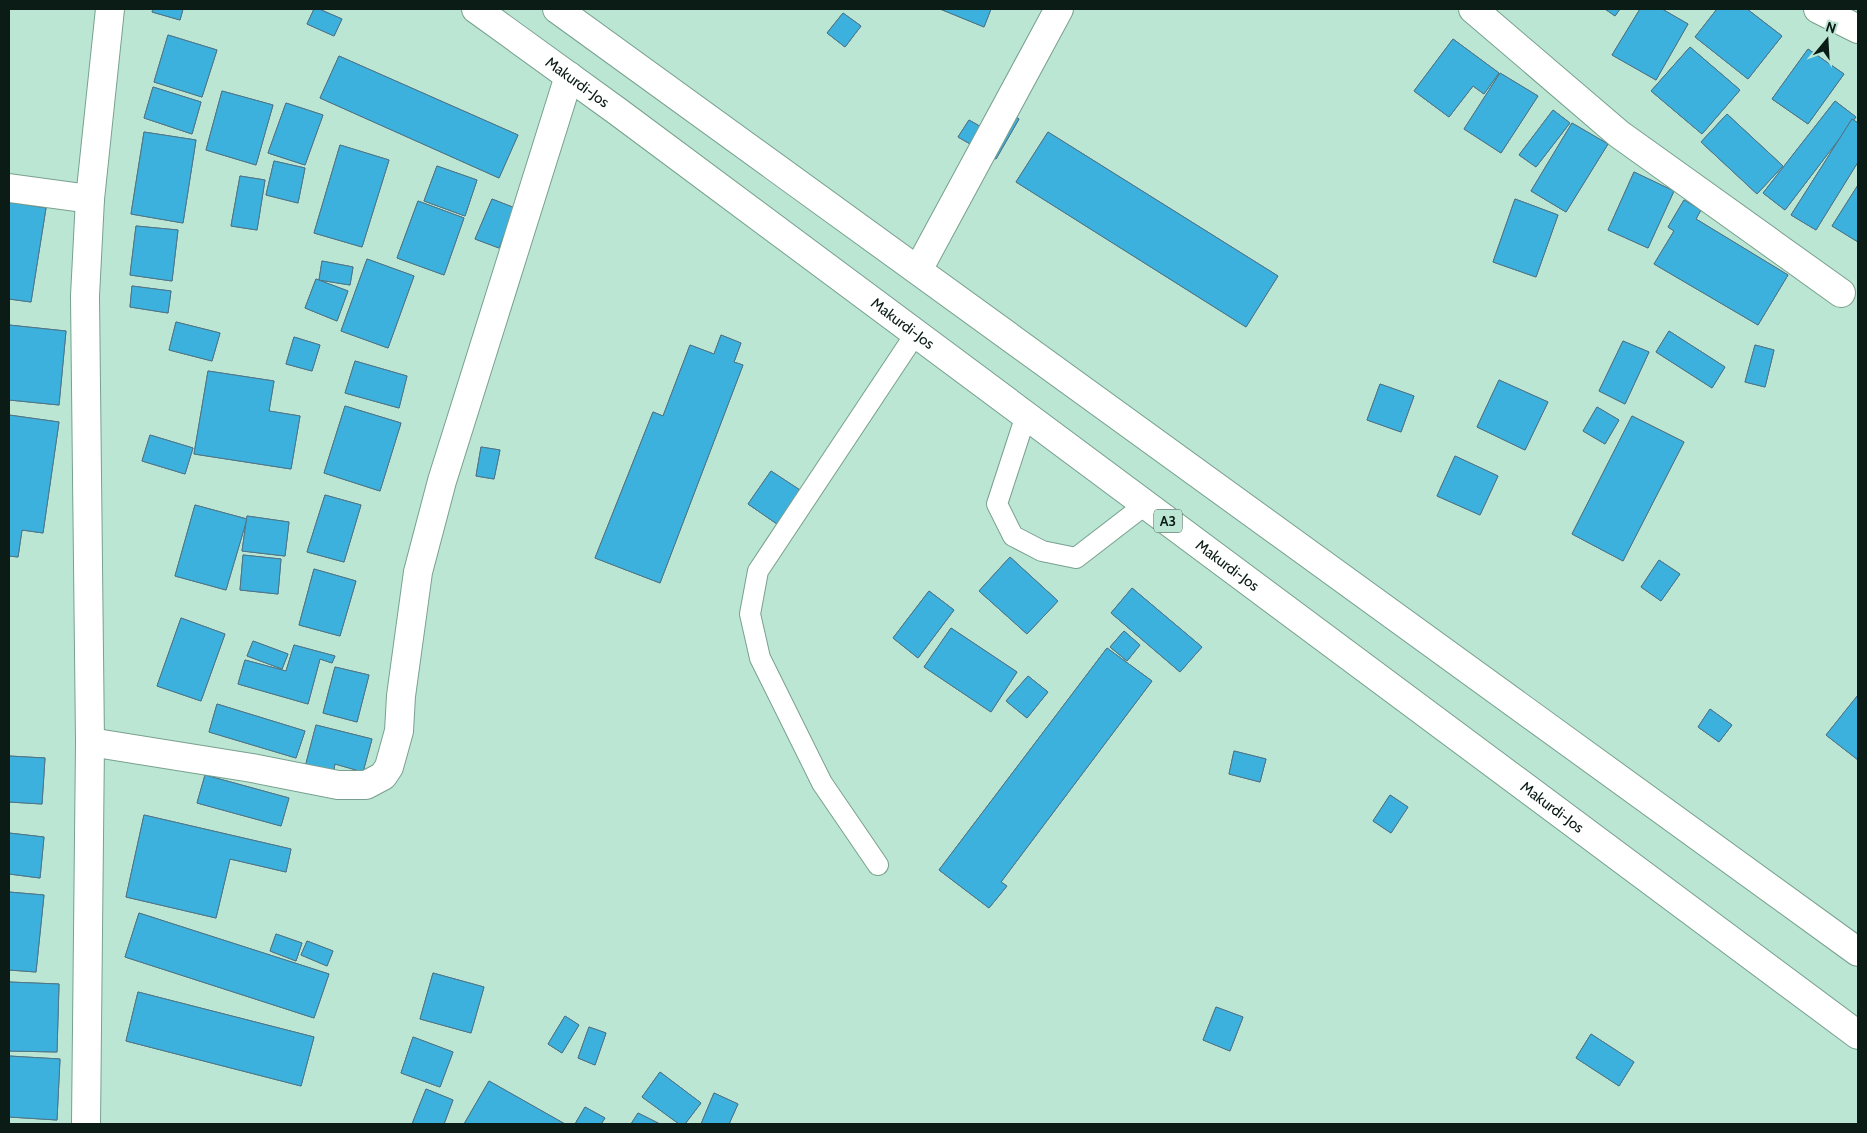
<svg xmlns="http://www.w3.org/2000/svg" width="1867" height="1133" viewBox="0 0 1867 1133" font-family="Cabin,sans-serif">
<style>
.building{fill:#3db1dd;stroke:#507687}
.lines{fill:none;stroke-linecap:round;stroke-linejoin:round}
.lane-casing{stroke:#78a08f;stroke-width:22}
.street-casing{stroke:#78a08f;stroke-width:30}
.secondary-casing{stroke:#78a08f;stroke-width:30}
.highway-casing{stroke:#78a08f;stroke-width:30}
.lane{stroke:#fff;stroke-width:20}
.street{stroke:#fff;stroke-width:28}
.secondary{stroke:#fff;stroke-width:28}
.highway{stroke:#fff;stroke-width:28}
.labels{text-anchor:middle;stroke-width:4.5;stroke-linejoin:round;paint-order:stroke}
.shield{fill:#bce6d4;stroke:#40584e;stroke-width:1}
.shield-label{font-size:14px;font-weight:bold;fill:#0b1b15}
.street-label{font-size:15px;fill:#0b1b15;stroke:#bce6d4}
</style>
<rect width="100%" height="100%" fill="#bce6d4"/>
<!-- building -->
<g class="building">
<path d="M153,9H183L180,20L152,12Z"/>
<path d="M153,9H183L180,20L152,12Z"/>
<path d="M314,9H319L342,19L334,36L307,24Z"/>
<path d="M314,9H319L342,19L334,36L307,24Z"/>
<path d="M940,9H991L984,27Z"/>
<path d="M940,9H991L984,27Z"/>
<path d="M1605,9H1620L1615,16Z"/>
<path d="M1605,9H1620L1615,16Z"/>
<path d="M1640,9H1662L1688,24L1656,80L1612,55Z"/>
<path d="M1640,9H1662L1688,24L1656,80L1612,55Z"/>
<path d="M1717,9H1747L1782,36L1748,79L1695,37Z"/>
<path d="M1717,9H1747L1782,36L1748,79L1695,37Z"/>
<path d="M843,13L861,26L845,47L827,33Z"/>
<path d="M843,13L861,26L845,47L827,33Z"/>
<path d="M168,35L217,50L202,97L154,82Z"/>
<path d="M168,35L217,50L202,97L154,82Z"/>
<path d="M1453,39L1499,73L1484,94L1473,86L1449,117L1414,91Z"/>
<path d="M1453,39L1499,73L1484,94L1473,86L1449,117L1414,91Z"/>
<path d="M1690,47L1740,90L1702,134L1651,91Z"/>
<path d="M1690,47L1740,90L1702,134L1651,91Z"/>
<path d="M1808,49L1844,74L1808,124L1772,99Z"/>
<path d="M1808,49L1844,74L1808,124L1772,99Z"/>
<path d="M339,56L518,135L499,178L320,98Z"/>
<path d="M339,56L518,135L499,178L320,98Z"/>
<path d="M1500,73L1538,96L1501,153L1464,129Z"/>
<path d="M1500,73L1538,96L1501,153L1464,129Z"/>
<path d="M153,87L201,102L192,134L144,118Z"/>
<path d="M153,87L201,102L192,134L144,118Z"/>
<path d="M222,91L273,105L256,165L206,150Z"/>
<path d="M222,91L273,105L256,165L206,150Z"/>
<path d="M1835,101L1856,117L1785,210L1763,193Z"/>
<path d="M1835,101L1856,117L1785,210L1763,193Z"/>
<path d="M286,103L323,115L305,165L268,153Z"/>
<path d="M286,103L323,115L305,165L268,153Z"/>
<path d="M996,106L1019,119L996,159L958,137L969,120L983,128Z"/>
<path d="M996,106L1019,119L996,159L958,137L969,120L983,128Z"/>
<path d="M1553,110L1570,123L1536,167L1519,155Z"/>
<path d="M1553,110L1570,123L1536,167L1519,155Z"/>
<path d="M1727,114L1783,166L1757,194L1701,142Z"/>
<path d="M1727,114L1783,166L1757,194L1701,142Z"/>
<path d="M1852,119L1858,123V162L1816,230L1791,215Z"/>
<path d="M1852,119L1858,123V162L1816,230L1791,215Z"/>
<path d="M1572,123L1608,144L1566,212L1531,191Z"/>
<path d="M1572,123L1608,144L1566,212L1531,191Z"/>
<path d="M144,132L196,140L183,223L131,214Z"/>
<path d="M144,132L196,140L183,223L131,214Z"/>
<path d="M1048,132L1278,276L1246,327L1016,182Z"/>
<path d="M1048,132L1278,276L1246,327L1016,182Z"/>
<path d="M340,145L389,160L362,247L314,233Z"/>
<path d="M340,145L389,160L362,247L314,233Z"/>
<path d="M274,161L305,168L298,203L266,195Z"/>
<path d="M274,161L305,168L298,203L266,195Z"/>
<path d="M437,166L477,180L465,216L424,201Z"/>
<path d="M437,166L477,180L465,216L424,201Z"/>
<path d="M1634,172L1674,191L1648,248L1608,230Z"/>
<path d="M1634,172L1674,191L1648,248L1608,230Z"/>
<path d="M240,176L265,180L257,230L231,226Z"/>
<path d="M240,176L265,180L257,230L231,226Z"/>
<path d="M1858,185V242L1832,226Z"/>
<path d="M1858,185V242L1832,226Z"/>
<path d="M492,199L515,208L499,248L475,239Z"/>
<path d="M492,199L515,208L499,248L475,239Z"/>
<path d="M1515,199L1558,215L1536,277L1493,262Z"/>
<path d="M1515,199L1558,215L1536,277L1493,262Z"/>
<path d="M1684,200L1701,210L1696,219L1788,275L1758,325L1654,264L1674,231L1668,227Z"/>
<path d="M1684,200L1701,210L1696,219L1788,275L1758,325L1654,264L1674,231L1668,227Z"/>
<path d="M418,201L464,218L444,275L397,258Z"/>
<path d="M418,201L464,218L444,275L397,258Z"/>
<path d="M9,202L46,208L31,302L9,299Z"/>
<path d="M9,202L46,208L31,302L9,299Z"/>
<path d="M136,226L178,230L172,281L130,275Z"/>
<path d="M136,226L178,230L172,281L130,275Z"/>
<path d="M367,259L414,276L388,348L341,331Z"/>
<path d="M367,259L414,276L388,348L341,331Z"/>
<path d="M322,261L353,267L350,285L319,280Z"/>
<path d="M322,261L353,267L350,285L319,280Z"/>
<path d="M316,279L348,291L337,321L305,308Z"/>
<path d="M316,279L348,291L337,321L305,308Z"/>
<path d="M132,286L171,291L168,313L130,307Z"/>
<path d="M132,286L171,291L168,313L130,307Z"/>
<path d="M176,322L220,333L212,361L169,350Z"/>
<path d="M176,322L220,333L212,361L169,350Z"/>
<path d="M9,325L66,331L59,405L9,400Z"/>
<path d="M9,325L66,331L59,405L9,400Z"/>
<path d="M1669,331L1725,367L1712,388L1656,352Z"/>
<path d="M1669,331L1725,367L1712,388L1656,352Z"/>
<path d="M721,335L741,343L734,362L743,365L660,583L595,558L653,412L663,416L690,345L714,354Z"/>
<path d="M721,335L741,343L734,362L743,365L660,583L595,558L653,412L663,416L690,345L714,354Z"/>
<path d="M294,337L320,345L312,371L286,364Z"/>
<path d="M294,337L320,345L312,371L286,364Z"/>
<path d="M1623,341L1649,352L1625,404L1599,391Z"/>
<path d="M1623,341L1649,352L1625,404L1599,391Z"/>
<path d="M1755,345L1774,350L1765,387L1745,382Z"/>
<path d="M1755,345L1774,350L1765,387L1745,382Z"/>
<path d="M355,361L407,376L399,408L345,393Z"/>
<path d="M355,361L407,376L399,408L345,393Z"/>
<path d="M208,371L274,381L269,411L300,416L291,469L194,454Z"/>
<path d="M208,371L274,381L269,411L300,416L291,469L194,454Z"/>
<path d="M1499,380L1548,402L1525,450L1477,427Z"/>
<path d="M1499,380L1548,402L1525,450L1477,427Z"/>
<path d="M1380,384L1414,396L1401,432L1367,420Z"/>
<path d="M1380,384L1414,396L1401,432L1367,420Z"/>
<path d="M345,406L401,423L380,491L324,473Z"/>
<path d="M345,406L401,423L380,491L324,473Z"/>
<path d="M1597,407L1619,420L1605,444L1583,431Z"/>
<path d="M1597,407L1619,420L1605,444L1583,431Z"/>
<path d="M9,415L59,422L43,533L22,530L18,557L9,556Z"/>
<path d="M9,415L59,422L43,533L22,530L18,557L9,556Z"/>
<path d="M1632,416L1684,442L1623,561L1572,534Z"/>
<path d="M1632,416L1684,442L1623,561L1572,534Z"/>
<path d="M150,435L193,448L185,474L142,461Z"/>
<path d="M150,435L193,448L185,474L142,461Z"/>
<path d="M481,447L500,450L494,479L476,476Z"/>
<path d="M481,447L500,450L494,479L476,476Z"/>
<path d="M1455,456L1498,476L1480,515L1437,496Z"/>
<path d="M1455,456L1498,476L1480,515L1437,496Z"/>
<path d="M771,471L800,490L777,524L748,504Z"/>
<path d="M771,471L800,490L777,524L748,504Z"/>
<path d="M325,495L361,505L344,562L307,552Z"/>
<path d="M325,495L361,505L344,562L307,552Z"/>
<path d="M195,505L247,519L226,590L175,576Z"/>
<path d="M195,505L247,519L226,590L175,576Z"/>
<path d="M247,516L289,522L285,556L242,551Z"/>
<path d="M247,516L289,522L285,556L242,551Z"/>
<path d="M243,555L281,559L278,594L240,590Z"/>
<path d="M243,555L281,559L278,594L240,590Z"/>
<path d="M1010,557L1058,601L1027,634L979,591Z"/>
<path d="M1010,557L1058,601L1027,634L979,591Z"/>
<path d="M1659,560L1680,574L1661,601L1641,587Z"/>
<path d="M1659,560L1680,574L1661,601L1641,587Z"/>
<path d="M314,569L356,581L340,636L299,625Z"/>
<path d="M314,569L356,581L340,636L299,625Z"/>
<path d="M1132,588L1202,647L1180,672L1111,613Z"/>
<path d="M1132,588L1202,647L1180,672L1111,613Z"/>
<path d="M929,591L954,610L918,658L893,638Z"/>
<path d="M929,591L954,610L918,658L893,638Z"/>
<path d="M181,618L225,634L201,701L157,686Z"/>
<path d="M181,618L225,634L201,701L157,686Z"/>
<path d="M951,628L1017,672L991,712L924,667Z"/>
<path d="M951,628L1017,672L991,712L924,667Z"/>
<path d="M1124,631L1140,645L1127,661L1110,647Z"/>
<path d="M1124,631L1140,645L1127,661L1110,647Z"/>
<path d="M253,641L288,654L282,669L247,656Z"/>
<path d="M253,641L288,654L282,669L247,656Z"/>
<path d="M294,645L335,656L332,663L320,659L308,704L238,684L245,660L286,671Z"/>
<path d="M294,645L335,656L332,663L320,659L308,704L238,684L245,660L286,671Z"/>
<path d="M1107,648L1152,681L1001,882L1007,886L989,908L939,870Z"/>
<path d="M1107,648L1152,681L1001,882L1007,886L989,908L939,870Z"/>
<path d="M335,667L369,675L357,722L323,713Z"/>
<path d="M335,667L369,675L357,722L323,713Z"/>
<path d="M1028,676L1048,692L1027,718L1006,701Z"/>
<path d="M1028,676L1048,692L1027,718L1006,701Z"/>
<path d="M1858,695V760L1826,735Z"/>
<path d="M1858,695V760L1826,735Z"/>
<path d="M217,704L305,731L296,758L209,732Z"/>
<path d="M217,704L305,731L296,758L209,732Z"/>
<path d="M1710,709L1732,725L1719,742L1698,727Z"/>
<path d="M1710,709L1732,725L1719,742L1698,727Z"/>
<path d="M316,725L372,739L363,772L335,764L332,779L304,771Z"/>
<path d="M316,725L372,739L363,772L335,764L332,779L304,771Z"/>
<path d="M1234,751L1266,759L1260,782L1229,774Z"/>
<path d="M1234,751L1266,759L1260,782L1229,774Z"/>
<path d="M9,756L45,758L42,804L9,802Z"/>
<path d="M9,756L45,758L42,804L9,802Z"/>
<path d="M205,775L289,798L281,826L197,803Z"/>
<path d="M205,775L289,798L281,826L197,803Z"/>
<path d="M1390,795L1408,807L1391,833L1373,821Z"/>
<path d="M1390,795L1408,807L1391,833L1373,821Z"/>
<path d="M144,815L291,849L286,872L230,859L216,918L126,897Z"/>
<path d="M144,815L291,849L286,872L230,859L216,918L126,897Z"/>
<path d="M9,833L44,837L40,878L9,874Z"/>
<path d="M9,833L44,837L40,878L9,874Z"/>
<path d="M9,892L44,895L36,972L9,970Z"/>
<path d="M9,892L44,895L36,972L9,970Z"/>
<path d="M139,913L329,974L314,1018L125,957Z"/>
<path d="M139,913L329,974L314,1018L125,957Z"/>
<path d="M276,934L302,943L296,961L270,951Z"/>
<path d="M276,934L302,943L296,961L270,951Z"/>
<path d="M307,941L333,951L327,966L301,955Z"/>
<path d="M307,941L333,951L327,966L301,955Z"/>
<path d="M433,973L484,987L471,1033L420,1019Z"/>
<path d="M433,973L484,987L471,1033L420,1019Z"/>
<path d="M9,982L59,984L57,1052L9,1051Z"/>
<path d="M9,982L59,984L57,1052L9,1051Z"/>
<path d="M138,992L314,1037L301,1086L126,1041Z"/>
<path d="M138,992L314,1037L301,1086L126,1041Z"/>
<path d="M1216,1007L1243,1017L1230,1051L1203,1040Z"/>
<path d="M1216,1007L1243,1017L1230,1051L1203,1040Z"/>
<path d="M565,1016L579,1025L562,1053L548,1044Z"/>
<path d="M565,1016L579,1025L562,1053L548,1044Z"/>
<path d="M589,1027L606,1033L595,1065L578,1058Z"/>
<path d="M589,1027L606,1033L595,1065L578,1058Z"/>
<path d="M1591,1034L1634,1062L1619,1086L1576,1058Z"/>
<path d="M1591,1034L1634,1062L1619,1086L1576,1058Z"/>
<path d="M413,1037L453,1052L440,1087L401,1073Z"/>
<path d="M413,1037L453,1052L440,1087L401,1073Z"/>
<path d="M9,1056L60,1059L57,1120L9,1117Z"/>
<path d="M9,1056L60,1059L57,1120L9,1117Z"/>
<path d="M660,1072L701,1103L685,1124H679L642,1097Z"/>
<path d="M660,1072L701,1103L685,1124H679L642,1097Z"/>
<path d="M489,1081L565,1124H464Z"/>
<path d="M489,1081L565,1124H464Z"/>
<path d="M426,1089L453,1100L444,1124H412Z"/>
<path d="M426,1089L453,1100L444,1124H412Z"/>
<path d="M714,1093L738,1104L729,1124H701Z"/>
<path d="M714,1093L738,1104L729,1124H701Z"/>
<path d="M585,1107L605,1118L601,1124H575Z"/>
<path d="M585,1107L605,1118L601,1124H575Z"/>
<path d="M638,1113L660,1124H631Z"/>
<path d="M638,1113L660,1124H631Z"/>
</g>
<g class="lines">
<!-- lane casing -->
<g class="lane-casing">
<g id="lane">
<path d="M1026,415L997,504L1013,536L1042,551L1076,558L1146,504"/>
<path d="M878,865L822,783L760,658L750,614L758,571L916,333"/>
</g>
</g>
<!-- street casing -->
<g class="street-casing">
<g id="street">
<path d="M1473,9L1619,134L1841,293"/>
<path d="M1818,9L1858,29"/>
<path d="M9,188L90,199"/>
<path d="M918,270L1059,9"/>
<path d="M90,742L252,768L338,785H366L383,776L389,767L399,731L401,696L418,572L442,481L569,76"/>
</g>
</g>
<!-- secondary casing -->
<g class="secondary-casing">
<path id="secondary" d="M86,1124L90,742L85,296L90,199L110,9"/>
</g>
<!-- highway casing -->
<g class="highway-casing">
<g id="highway">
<path id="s1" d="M476,9L617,111L1858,1035"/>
<path d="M557,9L1858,952"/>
</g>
</g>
<!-- lane -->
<use href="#lane" class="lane"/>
<!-- street -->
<use href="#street" class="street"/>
<!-- secondary -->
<use href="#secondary" class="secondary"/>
<!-- highway -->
<use href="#highway" class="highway"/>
</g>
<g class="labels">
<!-- shield labels -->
<rect class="shield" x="1154" y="509.5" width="28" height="23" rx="4"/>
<g class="shield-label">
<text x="1168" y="526">A3</text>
</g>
<!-- street labels -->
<g class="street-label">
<text dy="5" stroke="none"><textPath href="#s1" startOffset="125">Makurdi-Jos</textPath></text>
<text dy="5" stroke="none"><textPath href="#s1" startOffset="530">Makurdi-Jos</textPath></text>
<text dy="5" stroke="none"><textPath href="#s1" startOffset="935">Makurdi-Jos</textPath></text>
<text dy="5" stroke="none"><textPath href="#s1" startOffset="1340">Makurdi-Jos</textPath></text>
</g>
</g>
<!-- border -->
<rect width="1867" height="1133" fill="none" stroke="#0b1b15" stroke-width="20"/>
<!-- north arrow -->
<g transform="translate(1827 40) rotate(18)" stroke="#bce6d4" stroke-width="4" paint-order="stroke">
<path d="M0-4L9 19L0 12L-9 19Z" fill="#0b1b15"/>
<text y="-8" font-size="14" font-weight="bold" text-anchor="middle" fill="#0b1b15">N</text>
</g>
</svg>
